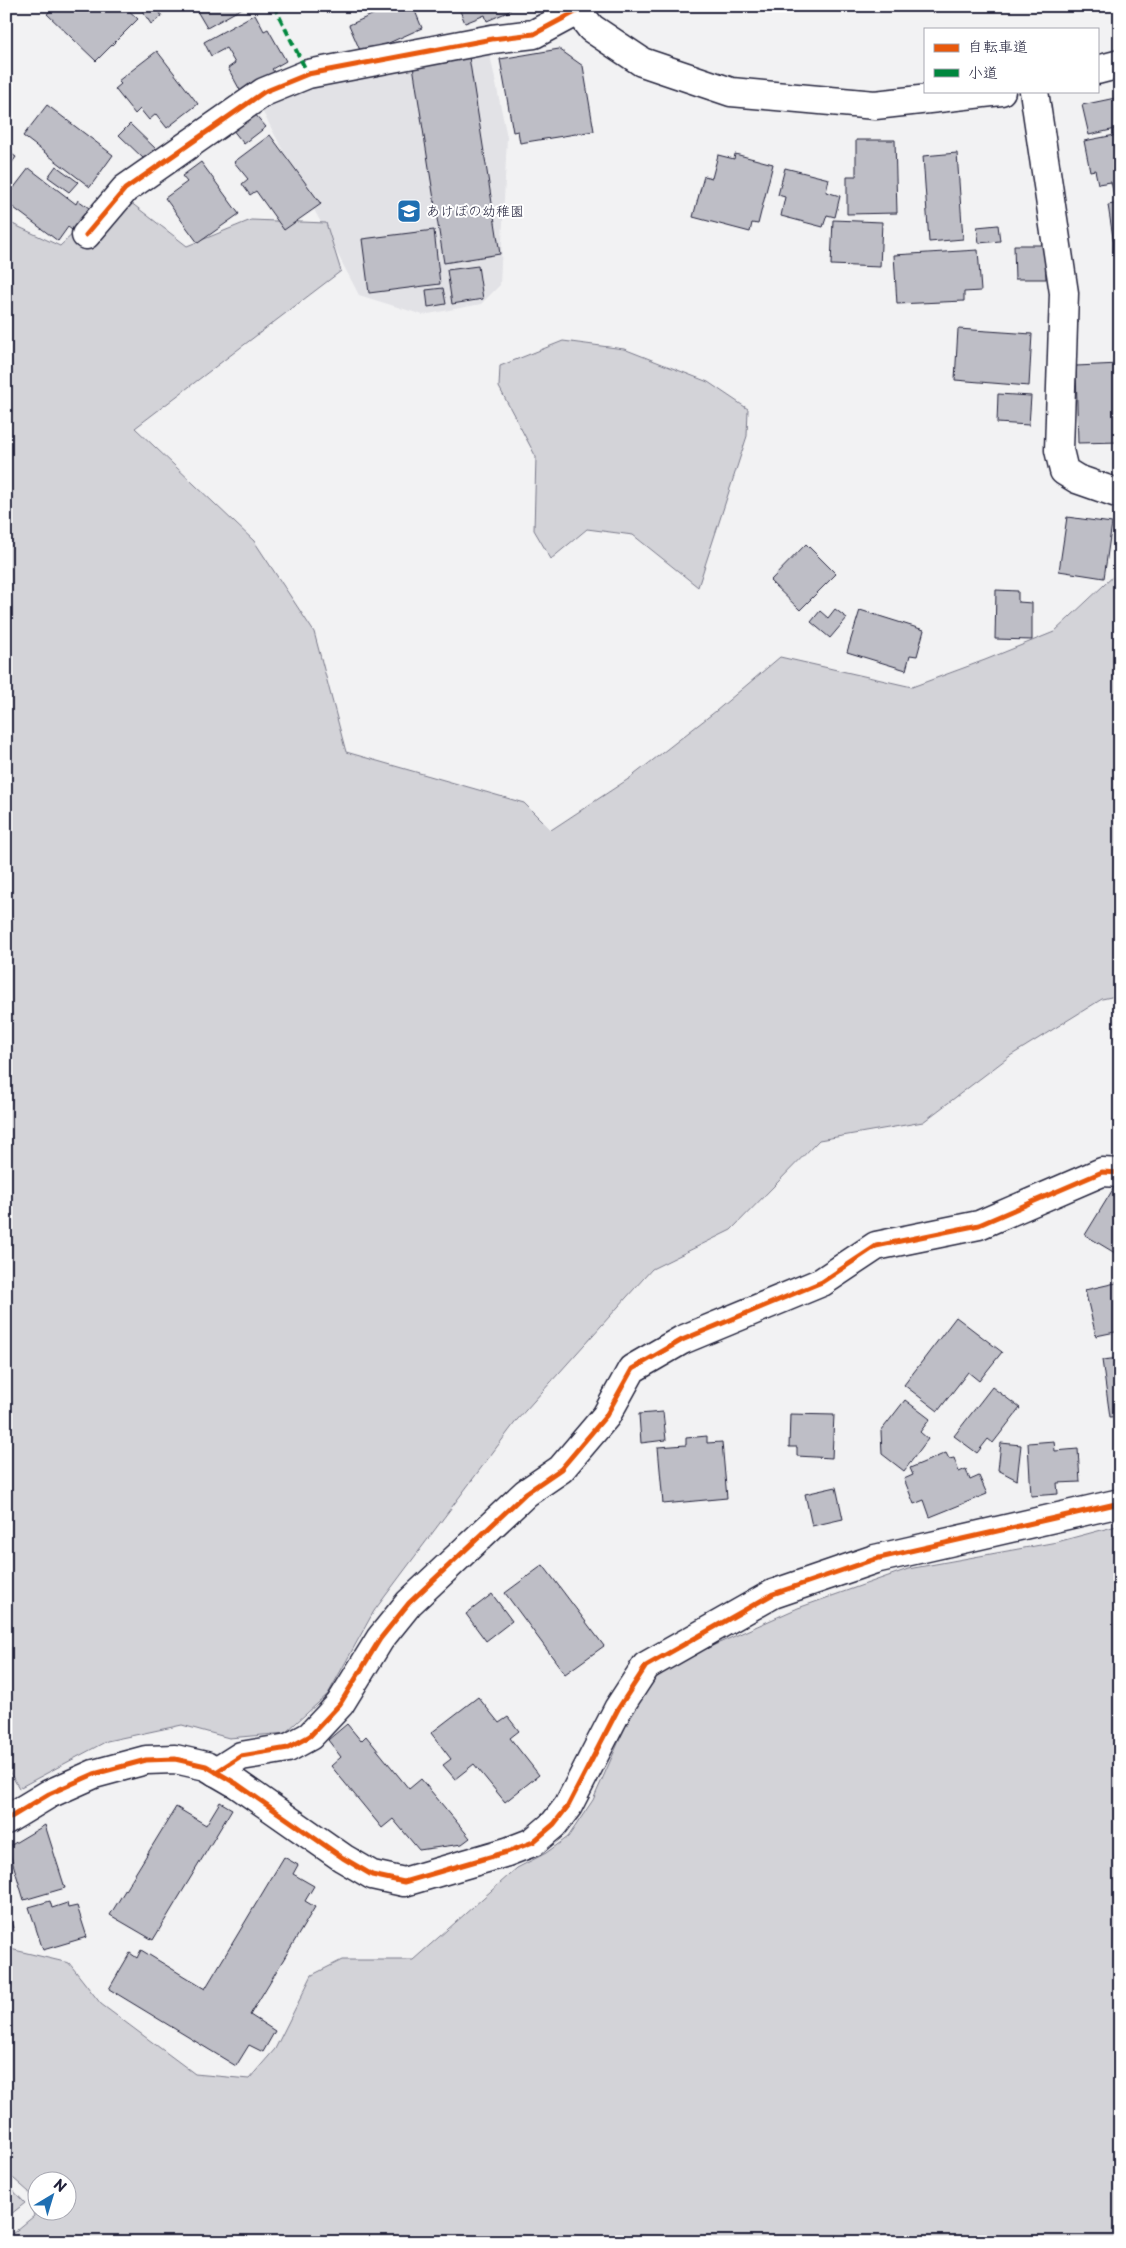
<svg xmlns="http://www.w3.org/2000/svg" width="1126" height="2248" viewBox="0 0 1126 2248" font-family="'Playpen Sans','Klee One',sans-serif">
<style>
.built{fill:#e2e2e6}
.green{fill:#d3d3d8;stroke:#7a7a8a;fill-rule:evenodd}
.building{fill:#bebec6;stroke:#22223b}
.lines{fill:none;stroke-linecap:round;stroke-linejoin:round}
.minor-casing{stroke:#22223b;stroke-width:31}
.minor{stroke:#fff;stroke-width:28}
.quiet{stroke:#00873e;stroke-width:4;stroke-dasharray:8 4;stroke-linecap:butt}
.cycleway-casing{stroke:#fff;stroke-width:8}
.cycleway{stroke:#e8590c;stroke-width:5}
.labels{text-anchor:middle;stroke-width:4;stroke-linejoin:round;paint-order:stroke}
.poi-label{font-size:14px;fill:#22223b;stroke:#fff;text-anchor:start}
</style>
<rect width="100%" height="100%" fill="#f2f2f3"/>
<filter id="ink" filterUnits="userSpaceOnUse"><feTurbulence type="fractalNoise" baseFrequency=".02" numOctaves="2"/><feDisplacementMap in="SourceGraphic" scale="10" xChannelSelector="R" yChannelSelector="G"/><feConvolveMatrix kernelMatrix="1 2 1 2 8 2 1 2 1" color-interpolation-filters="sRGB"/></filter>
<g filter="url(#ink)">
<!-- built -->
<path class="built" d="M489,50L507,137L500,285L481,304L423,315L359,295L257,101L323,78Z"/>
<!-- green -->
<g class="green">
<path d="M117,192L187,246L251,220L326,223L341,271L135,428L254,541L314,632L346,752L524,803L551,830L630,778L716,711L780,657L912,687L985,660L1054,632L1120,570V995L1102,999L1010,1056L923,1122L819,1140L731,1230L652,1269L517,1420L374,1611L328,1694L285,1733L229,1738L182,1725L107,1741L19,1788L6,1766V221L60,246Z"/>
<path d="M563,341L624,349L708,382L748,409L747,436L698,587L633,535L587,529L551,559L534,530L536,457L499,387L500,366Z"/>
<path d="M1120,1525V2242H6V2239L34,2216L29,2192L6,2172V1948L69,1963L101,2004L195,2074L249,2079L275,2049L312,1975L342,1960H413L517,1868L546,1853L568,1837L593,1800L631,1714L656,1678L683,1659L798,1608L908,1569L1057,1542ZM38,2180H68V2210H38Z"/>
<path d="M6,2183L25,2203L6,2218Z"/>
</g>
<!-- building -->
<g class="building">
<path d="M51,6H124L138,19L96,61L47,14L53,8Z"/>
<path d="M139,6H155L162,16L151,24Z"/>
<path d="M194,6H246L207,28Z"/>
<path d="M392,6H413L422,28L362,55L349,25Z"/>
<path d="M458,6H508L510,11L487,21L485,15L465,23Z"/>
<path d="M255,14L264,31L268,29L286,61L272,69L275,73L241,92L228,68L235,63L226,48L211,56L204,42Z"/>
<path d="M559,49L583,66L594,131L520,143L518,131L513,132L500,59Z"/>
<path d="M157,51L198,104L167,128L156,114L149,120L140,109L135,114L115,89L121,84L118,81Z"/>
<path d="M469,57L500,254L444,263L413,66Z"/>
<path d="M1120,97V128L1089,135L1082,105Z"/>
<path d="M47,105L113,155L90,187L23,136Z"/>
<path d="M254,113L266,127L244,144L232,129Z"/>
<path d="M130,124L156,149L145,160L119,135Z"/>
<path d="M1120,134V194L1114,195L1111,182L1098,184L1095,170L1090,171L1084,141Z"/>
<path d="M270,135L321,204L284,230L256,191L250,195L242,184L248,179L234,162Z"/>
<path d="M856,140H895L897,213L847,214V176H856Z"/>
<path d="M6,150L16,157L6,171Z"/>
<path d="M957,153L963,239L929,242L923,156Z"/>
<path d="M735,154L773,164L758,224L752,223L750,232L693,217L704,176L712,178L718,155L734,159Z"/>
<path d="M201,162L239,214L198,243L165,198L187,182L182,176Z"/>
<path d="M56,166L78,182L69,192L48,177Z"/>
<path d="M29,168L76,204L78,200L89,208L72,230L68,227L58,241L6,202V198Z"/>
<path d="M785,168L829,179L826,192L840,196L835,217L827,215L823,227L781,216L785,197L778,195Z"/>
<path d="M1120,203V277H1119L1108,205Z"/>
<path d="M833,220L882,222L880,267L831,265Z"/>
<path d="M998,225L1000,241L979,243L977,227Z"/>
<path d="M434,230L440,284L369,293L362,239Z"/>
<path d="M1014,245H1045L1046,279H1015Z"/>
<path d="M978,250L981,291L964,292V301L897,304L894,255Z"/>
<path d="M478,266L483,299L452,304L447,270Z"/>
<path d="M443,288L446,304L428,307L426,290Z"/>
<path d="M958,329L1032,334L1029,386L955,380Z"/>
<path d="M1120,364V442L1078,443L1076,366Z"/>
<path d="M998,394L1031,396L1029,425L997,423Z"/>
<path d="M1067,517L1112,523L1104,578L1059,571Z"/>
<path d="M806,544L836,574L800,610L770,581Z"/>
<path d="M996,590L1018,591V602L1032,603V640L995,639Z"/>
<path d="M835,609L847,618L830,638L811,622L820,611L828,618Z"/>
<path d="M860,610L924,630L917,656L910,655L906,670L847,652Z"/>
<path d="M1115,1186L1120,1189V1256L1085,1235Z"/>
<path d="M1120,1282V1331L1096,1336L1085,1290Z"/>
<path d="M956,1317L1002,1352L979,1381L968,1372L938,1411L904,1385Z"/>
<path d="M1120,1358V1416L1110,1417L1102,1360Z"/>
<path d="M992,1387L1020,1408L993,1443L988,1439L977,1453L954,1436Z"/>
<path d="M905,1400L930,1419L920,1432L928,1439L904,1471L882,1454L881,1431Z"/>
<path d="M663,1412L666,1440L641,1443L639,1414Z"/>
<path d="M790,1414L834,1415L832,1458L797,1456V1447H789Z"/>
<path d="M1120,1431V1457L1115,1432Z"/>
<path d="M707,1436V1443L722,1442L727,1498L663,1504L658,1447L686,1445V1438Z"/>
<path d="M1054,1441L1055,1451L1078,1449L1080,1482L1057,1483L1058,1494L1031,1496L1028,1443Z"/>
<path d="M1001,1443L1021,1445L1017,1480L998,1470Z"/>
<path d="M946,1453L949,1459L954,1458L959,1472L966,1469L970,1480L979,1476L987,1494L930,1517L924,1500L914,1504L904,1479L913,1475L910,1468Z"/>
<path d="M836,1487L843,1519L812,1526L805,1494Z"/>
<path d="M543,1565L604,1646L565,1674L505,1593Z"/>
<path d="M492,1594L512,1621L486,1641L466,1614Z"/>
<path d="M478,1697L499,1723L508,1717L519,1731L510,1738L539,1775L505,1802L474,1764L455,1779L443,1765L451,1759L431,1733Z"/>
<path d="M347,1724L361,1741L366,1736L409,1789L421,1779L470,1838L462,1844L419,1850L393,1819L382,1828L331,1766L341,1757L328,1740Z"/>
<path d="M220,1802L232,1809L153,1940L110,1915L176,1807L206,1825Z"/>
<path d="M45,1825L65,1888L24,1900L8,1847Z"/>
<path d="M284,1857L298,1865L293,1874L314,1886L305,1901L315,1907L250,2015L275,2031L263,2052L249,2045L236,2066L109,1989L130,1953L137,1958L141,1950L205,1989Z"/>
<path d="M50,1901L52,1908L67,1903L68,1908L77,1906L87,1937L43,1950L29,1907Z"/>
<path d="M6,1906L14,1931L6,1934Z"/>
</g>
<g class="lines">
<!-- minor casing -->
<g class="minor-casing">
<g id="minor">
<path d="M574,6L591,28L642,62L731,92L875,105L1001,91"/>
<path d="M1097,70L1120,64"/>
<path d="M1034,91L1064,293L1059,450L1064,471L1077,479L1120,494"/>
<path d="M86,235L125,189L264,92L308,74L492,39L534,34L577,11"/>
<path d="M216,1772L241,1756L288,1748L310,1736L340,1704L380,1639L409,1603L526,1493L561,1469L606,1416L632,1369L682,1340L822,1282L876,1246L979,1225L1102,1172L1120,1173"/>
<path d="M6,1820L49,1794L94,1774L146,1760L175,1759L206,1766L237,1784L343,1858L372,1875L404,1882L507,1852L533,1842L554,1824L568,1806L618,1709L646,1666L773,1594L875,1559L1120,1503"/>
</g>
</g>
<!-- minor -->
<use href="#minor" class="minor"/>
<!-- quiet -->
<path class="quiet" d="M274,6L308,74"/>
<!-- cycleway casing -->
<g class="cycleway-casing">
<g id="cycleway">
<path d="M86,235L125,189L264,92L308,74L492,39L534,34L577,11"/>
<path d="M216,1772L241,1756L288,1748L310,1736L340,1704L380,1639L409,1603L526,1493L561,1469L606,1416L632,1369L682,1340L822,1282L876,1246L979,1225L1102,1172L1120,1173"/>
<path d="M6,1820L49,1794L94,1774L146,1760L175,1759L206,1766L237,1784L343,1858L372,1875L404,1882L507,1852L533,1842L554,1824L568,1806L618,1709L646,1666L773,1594L875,1559L1120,1503"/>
</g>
</g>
<!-- cycleway -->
<use href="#cycleway" class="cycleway"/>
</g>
</g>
<!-- icons -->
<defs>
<g id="school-square" transform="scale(1.25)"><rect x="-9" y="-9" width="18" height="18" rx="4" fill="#1f6fb2" stroke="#fff"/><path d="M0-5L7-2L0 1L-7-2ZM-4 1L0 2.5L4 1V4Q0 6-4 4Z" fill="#fff"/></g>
</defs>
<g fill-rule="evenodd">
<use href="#school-square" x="409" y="211"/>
</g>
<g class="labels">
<!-- poi labels -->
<g class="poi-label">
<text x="426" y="216">あけぼの幼稚園</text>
</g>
</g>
<!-- margin -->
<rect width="1126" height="2248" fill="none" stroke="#fff" stroke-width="25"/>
<rect x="12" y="12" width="1101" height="2223" fill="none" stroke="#22223b" stroke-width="2" filter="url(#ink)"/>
<!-- legend -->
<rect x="924" y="28" width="175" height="65" fill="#ffffff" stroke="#a7a7b1"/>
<rect x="934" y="44" width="25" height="8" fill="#e8590c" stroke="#a7a7b1"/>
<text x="968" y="52" font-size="15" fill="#22223b">自転車道</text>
<rect x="934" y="69" width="25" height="8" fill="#00873e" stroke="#a7a7b1"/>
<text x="968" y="78" font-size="15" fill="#22223b">小道</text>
<!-- north arrow -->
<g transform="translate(52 2196) rotate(38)"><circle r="24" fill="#ffffff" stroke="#a7a7b1"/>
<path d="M0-4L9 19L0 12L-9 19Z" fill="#1f6fb2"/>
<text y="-8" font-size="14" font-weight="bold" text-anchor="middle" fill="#22223b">N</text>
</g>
</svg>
